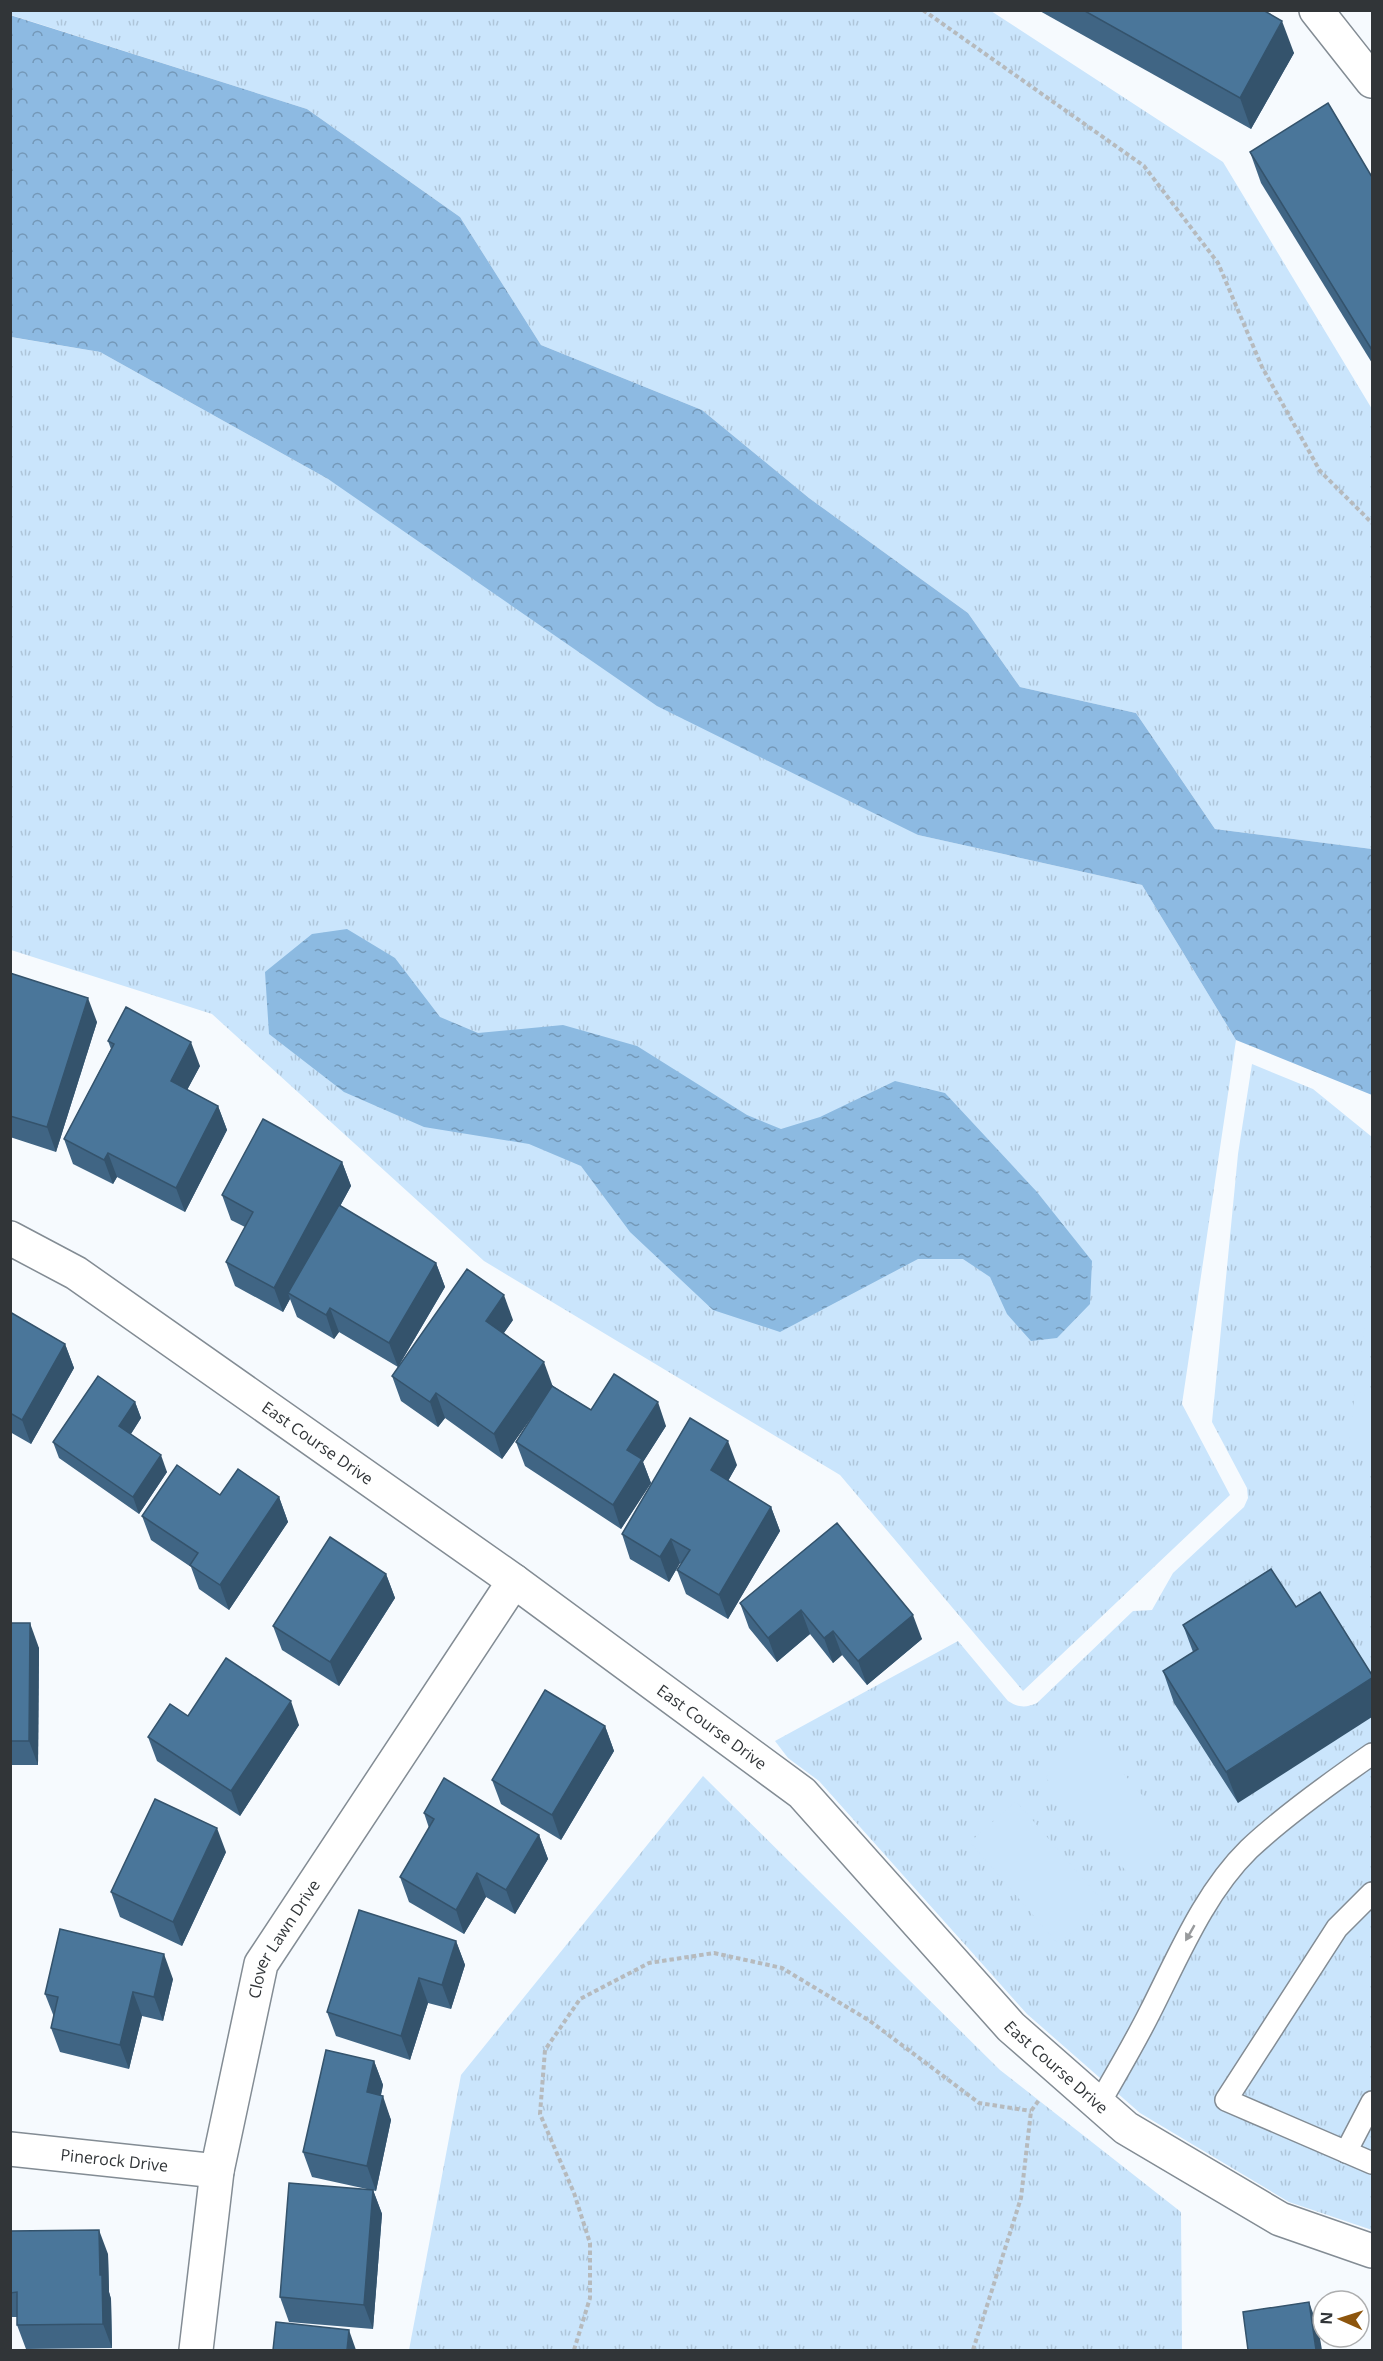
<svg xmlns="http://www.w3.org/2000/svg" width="1383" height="2361" viewBox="0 0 1383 2361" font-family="'Open Sans',sans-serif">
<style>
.grass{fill:url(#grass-tufts)}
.forest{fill:url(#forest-crowns)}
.pitch{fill:#cae5fc}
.water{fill:url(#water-ripples)}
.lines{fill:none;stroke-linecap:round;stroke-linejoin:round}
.service-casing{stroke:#838c94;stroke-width:24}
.minor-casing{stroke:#838c94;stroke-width:36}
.path{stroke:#b6babd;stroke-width:4;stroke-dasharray:4.5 3;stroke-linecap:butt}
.service{stroke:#fff;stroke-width:21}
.minor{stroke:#fff;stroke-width:33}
.wall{fill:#406584}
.shaded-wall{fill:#34536c}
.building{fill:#4a769a;stroke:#34536c;stroke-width:1.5}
.oneway{fill:#989a9c}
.labels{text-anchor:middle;stroke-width:6;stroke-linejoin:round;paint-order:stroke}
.street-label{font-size:16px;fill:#313538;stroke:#fff}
</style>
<defs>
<pattern id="grass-tufts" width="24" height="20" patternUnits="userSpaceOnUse" patternTransform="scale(1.5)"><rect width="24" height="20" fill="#cae5fc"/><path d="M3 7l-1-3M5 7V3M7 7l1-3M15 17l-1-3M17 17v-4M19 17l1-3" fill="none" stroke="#aec5d9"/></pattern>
<pattern id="forest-crowns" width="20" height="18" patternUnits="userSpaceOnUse" patternTransform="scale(1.5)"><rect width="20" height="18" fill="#8dbae2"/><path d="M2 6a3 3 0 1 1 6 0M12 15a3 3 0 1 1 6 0" fill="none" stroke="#7498b8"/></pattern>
<pattern id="water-ripples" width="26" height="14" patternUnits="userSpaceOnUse" patternTransform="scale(1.5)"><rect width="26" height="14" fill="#8cbae1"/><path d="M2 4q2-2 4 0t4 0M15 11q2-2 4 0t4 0" fill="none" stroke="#7398b7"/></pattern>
</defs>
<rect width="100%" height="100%" fill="#f6fafe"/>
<!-- grass -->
<g class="grass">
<path d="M11,10L991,11L1223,162L1372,409V849L1215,829L1136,713L1020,687L968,613L809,498L702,410L541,345L460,217L307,109L11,15Z"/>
<path d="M10,337L100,352L328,479L918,835L1142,885L1236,1040L1182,1404L1230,1495L1023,1691L840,1475L484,1261L212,1014L11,950Z"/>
<path d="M1252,1064L1313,1089L1372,1137V2230L1289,2202L1140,2113L1027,2014L819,1781L788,1758L775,1741L958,1641L1008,1701C1019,1708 1026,1708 1037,1703L1133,1611L1152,1610L1173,1573L1244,1507L1248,1498L1247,1488L1212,1422L1238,1154Z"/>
<path d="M703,1776L1000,2070L1181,2212L1182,2350H409L461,2075Z"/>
</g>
<!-- forest -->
<path class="forest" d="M10,15L307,109L460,217L541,345L702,410L809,498L968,613L1020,687L1136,713L1215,829L1372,849V1095L1236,1040L1142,885L918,835L657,706L328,479L100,352L11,337Z"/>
<!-- pitch -->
<g class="pitch">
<path d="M1369,1292H1372V1355L1361,1353Z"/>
<path d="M1355,1392L1372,1395V1457L1348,1453Z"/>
<path d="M1091,1736L1180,1839L1133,1879L1045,1777Z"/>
<path d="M1016,1801L1105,1904L1058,1944L970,1842Z"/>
</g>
<!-- water -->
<path class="water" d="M347,929L395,958L440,1017L478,1033L563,1025L637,1046L747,1115L781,1129L820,1117L895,1081L945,1093L1037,1192L1092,1261L1090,1304L1057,1338L1031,1341L1007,1314L990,1277L963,1259H918L780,1332L713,1310L630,1232L581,1166L529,1144L424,1127L344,1092L269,1034L265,972L312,934Z"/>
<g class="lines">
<!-- service casing -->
<g class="service-casing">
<g id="service">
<path d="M1372,1893L1337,1928L1226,2100L1372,2163"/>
<path d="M1099,2104C1116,2074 1134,2044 1150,2012C1178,1957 1204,1893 1249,1849C1284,1816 1333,1781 1372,1754"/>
<path d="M1346,2152L1372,2102"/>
</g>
</g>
<!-- minor casing -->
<g class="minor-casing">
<g id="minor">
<path d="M1316,10L1372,81"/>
<path id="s1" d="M10,1238L76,1273L514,1581L802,1793L1011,2027L1126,2128L1280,2219L1372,2251"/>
<path id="s2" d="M10,2149L217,2171"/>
<path id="s3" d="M196,2350L217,2171L261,1964L514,1581"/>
</g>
</g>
<!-- path -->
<g class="path">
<path d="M923,10L1144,166L1218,263L1262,367L1320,471L1372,523"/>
<path d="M574,2350L590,2298V2243L574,2193L540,2114L545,2050L580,1999L649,1963L714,1953L782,1968L870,2021L979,2103L1031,2111"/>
<path d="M973,2350L1021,2198L1031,2111L1039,2100"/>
</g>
<!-- service -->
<use href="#service" class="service"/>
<!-- minor -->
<use href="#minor" class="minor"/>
</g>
<!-- wall -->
<g class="wall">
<path d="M1038,10H1263L1294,53L1251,129Z"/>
<path d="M1250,152L1372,177V363L1261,183Z"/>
<path d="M10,973L97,1022L56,1152L10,1137Z"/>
<path d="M108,1041L200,1066L187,1090L218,1106L227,1130L185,1212L117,1177L113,1184L73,1164L64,1139L111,1049Z"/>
<path d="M342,1162L351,1186L340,1206L436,1263L445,1287L398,1367L339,1332L334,1339L297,1317L290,1299L283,1312L235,1286L226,1262L245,1227L231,1220L222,1195Z"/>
<path d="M10,1312L65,1344L74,1368L31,1444L10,1432Z"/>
<path d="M513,1320L504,1333L553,1386L591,1410L666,1426L643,1462L651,1483L621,1529L525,1466L516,1442L538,1408L502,1459L445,1418L438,1427L401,1401L392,1376Z"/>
<path d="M135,1402L141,1418L131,1434L167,1472L139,1514L59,1458L53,1442Z"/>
<path d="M737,1465L728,1481L771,1507L780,1531L728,1619L686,1594L677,1570L681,1564L680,1563L669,1582L630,1559L622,1534Z"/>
<path d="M220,1495L279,1497L288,1522L229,1610L199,1589L191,1567L151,1540L142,1516Z"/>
<path d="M837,1523L922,1639L867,1685L842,1655L833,1663L810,1634L777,1662L749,1628L740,1603Z"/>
<path d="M1271,1569L1238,1803L1174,1703L1163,1671L1193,1652L1183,1625Z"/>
<path d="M386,1574L395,1598L339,1686L282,1650L273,1626Z"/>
<path d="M10,1623L39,1648L38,1765H10Z"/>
<path d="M299,1725L240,1816L157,1761L148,1737Z"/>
<path d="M605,1726L614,1751L561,1840L501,1804L492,1780Z"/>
<path d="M424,1813L539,1835L548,1859L515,1914L486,1897L464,1934L409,1902L400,1877L429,1828Z"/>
<path d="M226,1852L182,1946L120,1917L111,1892Z"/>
<path d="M456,1941L465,1965L451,2009L428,2003L410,2060L336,2036L327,2012Z"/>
<path d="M173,1979L163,2021L142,2016L129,2069L60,2052L51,2028L54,2017L45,1994Z"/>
<path d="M374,2061L383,2085L381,2095L391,2120L376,2191L312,2177L303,2152Z"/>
<path d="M373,2190L382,2214L373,2329L289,2322L280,2297Z"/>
<path d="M10,2231L108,2254L109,2292L111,2299L112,2348L26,2349L17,2325V2317H10Z"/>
</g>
<!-- shaded-wall -->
<g class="shaded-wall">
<path d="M1282,21L1294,53L1251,129L1240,98Z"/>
<path d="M88,998L97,1022L56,1152L47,1127Z"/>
<path d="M191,1042L200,1066L179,1105L171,1081Z"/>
<path d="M218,1106L227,1130L185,1212L176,1188Z"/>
<path d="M108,1153L117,1177L113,1184L104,1160Z"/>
<path d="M342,1162L351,1186L292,1295L288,1293L290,1299L283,1312L274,1288Z"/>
<path d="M436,1263L445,1287L398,1367L389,1343Z"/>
<path d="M504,1295L513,1320L495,1345L486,1321Z"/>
<path d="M330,1308L339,1332L334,1339L326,1315Z"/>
<path d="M65,1344L74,1368L31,1444L22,1420Z"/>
<path d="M544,1362L553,1387L502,1459L494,1434Z"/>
<path d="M436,1393L445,1418L438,1427L430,1402Z"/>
<path d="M135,1402L141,1418L125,1443L119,1426Z"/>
<path d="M658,1402L666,1426L643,1462L651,1483L621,1529L613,1505L627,1450Z"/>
<path d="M728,1441L737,1465L720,1495L711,1470Z"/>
<path d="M161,1455L167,1472L139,1514L133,1497Z"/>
<path d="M279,1497L288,1522L229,1610L220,1585Z"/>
<path d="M771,1507L780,1531L728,1619L719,1595Z"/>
<path d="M671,1539L680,1563L669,1582L660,1557Z"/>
<path d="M386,1574L395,1598L339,1686L330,1662Z"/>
<path d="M801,1610L810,1634L777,1662L768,1638Z"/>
<path d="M913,1615L922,1639L867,1685L858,1661Z"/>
<path d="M30,1623L39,1648L38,1765L29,1741Z"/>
<path d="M833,1631L842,1655L833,1663L824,1638Z"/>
<path d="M1372,1678V1717L1238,1803L1226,1772Z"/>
<path d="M291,1701L299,1725L240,1816L231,1791Z"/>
<path d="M605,1726L614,1751L561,1840L552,1815Z"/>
<path d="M217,1828L226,1852L182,1946L173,1922Z"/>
<path d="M539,1835L548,1859L515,1914L506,1890Z"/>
<path d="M477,1873L486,1897L464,1934L456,1910Z"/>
<path d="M456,1941L465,1965L451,2009L442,1985Z"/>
<path d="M164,1954L173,1979L163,2021L154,1997Z"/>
<path d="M419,1978L428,2003L410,2060L401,2036Z"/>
<path d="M133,1992L142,2016L129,2069L120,2045Z"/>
<path d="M374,2061L383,2085L376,2116L367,2092Z"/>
<path d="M383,2096L391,2120L376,2191L367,2166Z"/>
<path d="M373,2190L382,2214L373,2329L364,2305Z"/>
<path d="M99,2230L108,2254L109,2292L111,2299L112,2348L103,2324L100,2275Z"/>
<path d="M1309,2302L1318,2327L1322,2350H1316Z"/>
<path d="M349,2330L356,2350H347Z"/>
</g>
<!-- building -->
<g class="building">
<path d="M1083,10H1263L1282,21L1240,98Z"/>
<path d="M1328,103L1372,177V350L1250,152Z"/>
<path d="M10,973L88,998L47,1127L10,1116Z"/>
<path d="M126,1007L191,1042L171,1081L218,1106L176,1188L108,1153L104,1160L64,1139L114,1044L108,1041Z"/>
<path d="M263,1119L342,1162L274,1288L226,1262L253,1212L222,1195Z"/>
<path d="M339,1205L436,1263L389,1343L330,1308L326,1315L288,1293Z"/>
<path d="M467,1269L504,1295L486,1321L544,1362L494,1434L436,1393L430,1402L392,1376Z"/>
<path d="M10,1312L65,1344L22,1420L10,1413Z"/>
<path d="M614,1374L658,1402L627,1450L642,1459L613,1505L516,1442L552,1386L591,1410Z"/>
<path d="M98,1376L135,1402L119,1426L161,1455L133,1497L53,1442Z"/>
<path d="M690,1418L728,1441L711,1470L771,1507L719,1595L677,1570L690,1550L671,1539L660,1557L622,1534Z"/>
<path d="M177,1465L220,1495L238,1469L279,1497L220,1585L190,1565L198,1553L142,1516Z"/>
<path d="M837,1523L913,1615L858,1661L833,1631L824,1638L801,1610L768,1638L740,1603Z"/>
<path d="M330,1537L386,1574L330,1662L273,1626Z"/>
<path d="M1271,1569L1296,1607L1320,1592L1372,1675V1678L1226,1772L1163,1671L1198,1649L1183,1625Z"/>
<path d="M10,1623H30L29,1741H10Z"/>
<path d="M226,1658L291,1701L231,1791L148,1737L170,1704L188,1716Z"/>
<path d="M545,1690L605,1726L552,1815L492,1780Z"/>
<path d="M444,1778L539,1835L506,1890L477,1873L456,1910L400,1877L434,1819L424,1813Z"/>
<path d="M155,1799L217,1828L173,1922L111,1892Z"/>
<path d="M359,1910L456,1941L442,1985L419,1978L401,2036L327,2012Z"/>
<path d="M60,1929L164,1954L154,1997L133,1992L120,2045L51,2028L58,1997L45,1994Z"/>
<path d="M326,2050L374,2061L367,2092L383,2096L367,2166L303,2152Z"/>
<path d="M289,2183L373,2190L364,2305L280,2297Z"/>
<path d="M99,2230L100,2275H102L103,2324L17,2325V2292L10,2293V2231Z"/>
<path d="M1309,2302L1316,2350H1248L1243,2312Z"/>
<path d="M276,2322L349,2330L347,2350H273Z"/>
</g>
<!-- one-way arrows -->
<defs><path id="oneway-solid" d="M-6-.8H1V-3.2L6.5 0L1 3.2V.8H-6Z" transform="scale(1.5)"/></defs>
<use class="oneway" href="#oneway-solid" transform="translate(1190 1933) rotate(120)"/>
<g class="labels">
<!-- street labels -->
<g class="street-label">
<text dy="6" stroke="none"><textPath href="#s1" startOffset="370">East Course Drive</textPath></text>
<text dy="6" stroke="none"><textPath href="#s1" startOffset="856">East Course Drive</textPath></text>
<text dy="6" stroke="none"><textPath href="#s3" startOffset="424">Clover Lawn Drive</textPath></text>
<text dy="6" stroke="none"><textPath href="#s1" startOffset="1342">East Course Drive</textPath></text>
<text dy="6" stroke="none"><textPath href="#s2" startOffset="105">Pinerock Drive</textPath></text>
</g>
</g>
<!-- border -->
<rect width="1383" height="2361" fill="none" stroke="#313538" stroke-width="24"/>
<!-- north arrow -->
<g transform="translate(1341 2319) rotate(273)"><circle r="28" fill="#ffffff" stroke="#adaeaf" stroke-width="1.5"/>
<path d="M0-4.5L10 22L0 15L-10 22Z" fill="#8d550d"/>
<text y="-9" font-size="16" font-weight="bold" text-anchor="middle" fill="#313538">N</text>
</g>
</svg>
